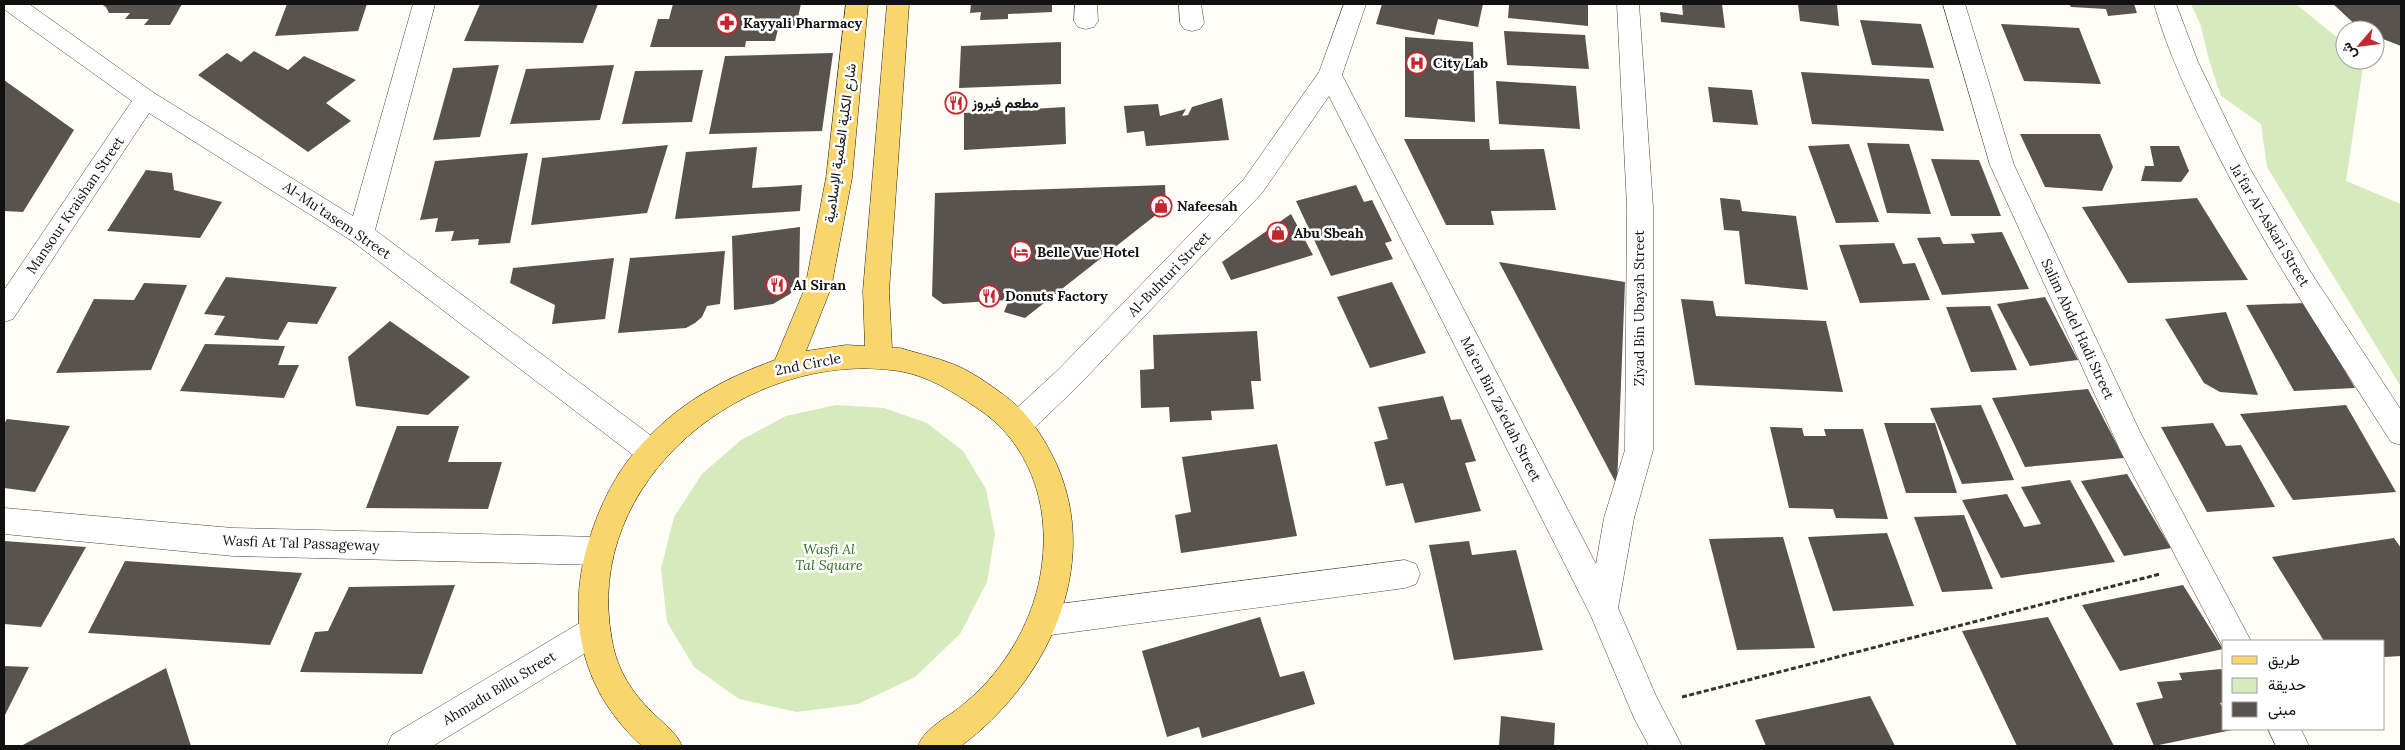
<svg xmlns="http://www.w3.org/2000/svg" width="2405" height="750" viewBox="0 0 2405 750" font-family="Lora,Vazirmatn,serif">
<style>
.green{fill:#d5ebbd}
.building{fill:#5a524d}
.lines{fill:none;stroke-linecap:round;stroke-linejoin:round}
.minor-casing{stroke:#444;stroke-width:1}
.major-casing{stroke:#222;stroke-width:1}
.path{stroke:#333;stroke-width:3;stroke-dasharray:5 2.5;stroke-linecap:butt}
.minor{fill:#fff;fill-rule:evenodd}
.major{fill:#f9d66b;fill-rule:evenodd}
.labels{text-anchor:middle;stroke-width:5;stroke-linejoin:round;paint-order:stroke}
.poi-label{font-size:14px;font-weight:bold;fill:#111;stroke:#fff;text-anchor:start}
.street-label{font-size:14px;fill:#111;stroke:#fff}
.park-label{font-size:14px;font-style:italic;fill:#2f6b1f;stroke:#fff}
</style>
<rect width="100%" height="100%" fill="#fffdf5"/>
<!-- green -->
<g class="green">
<path d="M2191,4H2296L2345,44V60H2364L2346,181L2401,204V387L2267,167L2261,124L2221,96L2209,60L2201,26Z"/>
<path d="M836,405L884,408L927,423L963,451L986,489L995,534L987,582L960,634L915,677L858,704L797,712L739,699L694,667L667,622L661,569L674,517L702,474L741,440L786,416Z"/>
</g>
<!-- building -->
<g class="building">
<path d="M101,4H182L170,25H144L149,19H125L130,13H109L106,7Z"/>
<path d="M287,4H367L358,31L275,36Z"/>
<path d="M480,4H598L583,43L464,41Z"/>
<path d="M673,4H801L796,26H779L775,41H746L745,47H650L658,19H669Z"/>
<path d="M971,4H1052V12L1008,14V19L980,20L981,12L970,13Z"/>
<path d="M1382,4H1483L1478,27L1438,19L1434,35L1376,24Z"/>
<path d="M1509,4H1588V26L1508,18Z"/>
<path d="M1682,4H1722L1725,28L1661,22L1660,12L1683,15Z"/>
<path d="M1798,4H1837L1839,26L1800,21Z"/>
<path d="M2069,4H2134L2137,13L2108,16L2106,9L2071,7Z"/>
<path d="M2333,4H2401V46L2375,36V30H2361Z"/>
<path d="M1860,20L1921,24L1934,68L1872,65Z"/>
<path d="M2001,24L2079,28L2101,84L2024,81Z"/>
<path d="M1504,31L1585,35L1589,69L1507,65Z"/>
<path d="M1405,37L1473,42L1475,122L1405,117Z"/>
<path d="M1061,42V84L959,88L961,46Z"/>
<path d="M254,51L288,70L304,56L356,80L326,103L351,121L308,152L198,75L227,53L241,62Z"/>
<path d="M833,53L822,131L709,134L725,56Z"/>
<path d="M499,65L480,137L433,140L453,68Z"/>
<path d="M614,65L600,120L510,124L526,69Z"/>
<path d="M703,70L692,122L622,124L635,71Z"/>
<path d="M1801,72L1929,79L1944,131L1812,124Z"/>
<path d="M4,80L74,130L23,212L4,211Z"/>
<path d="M1496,81L1576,86L1580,129L1499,124Z"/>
<path d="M1708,87L1752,90L1758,125L1713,122Z"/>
<path d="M1222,98L1229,140L1146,146L1144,131L1127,133L1124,106L1158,104L1160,116L1186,109L1182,116L1188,115L1192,107Z"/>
<path d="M1065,107L1066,144L964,150V113Z"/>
<path d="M2020,134H2100L2113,167L2102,191L2045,187Z"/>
<path d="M1404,139H1489L1490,150L1544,149L1556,210L1491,211L1494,225H1446Z"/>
<path d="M1867,143L1909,144L1931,214L1887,213Z"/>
<path d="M1849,144L1879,222L1836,223L1808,146Z"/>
<path d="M668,145L647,213L531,225L542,158Z"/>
<path d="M2150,146H2179L2189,171L2181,182L2141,181L2145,166H2154Z"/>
<path d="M757,147L752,188L802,185L800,211L675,219L686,152Z"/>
<path d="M528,153L510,243L478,245L479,239L451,241L454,231L435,232L438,218L420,220L435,161Z"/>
<path d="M1931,159L1979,160L2001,216H1951Z"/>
<path d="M146,170L172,173L174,190L222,202L200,238L107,231Z"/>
<path d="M1165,185L1166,207L1025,318L1004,312L1009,300L943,304L932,296L935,193Z"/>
<path d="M1356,185L1364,202L1372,200L1392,241L1385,243L1393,259L1331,276L1296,201Z"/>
<path d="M1720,198L1740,200L1742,211L1796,216L1808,290L1745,284L1739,231L1724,230Z"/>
<path d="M2197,198L2248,280L2128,283L2082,207Z"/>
<path d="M1291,214L1313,255L1231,280L1222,262Z"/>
<path d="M800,227L799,283L790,294L773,304L734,310L732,236Z"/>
<path d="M2002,232L2029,289L1942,295L1917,238L1940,237L1943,244L1975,243L1971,234Z"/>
<path d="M1894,243L1903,264L1915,263L1930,300L1860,303L1839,245Z"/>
<path d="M725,251L720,304L707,306L702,317L695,323L686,328L618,333L630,258Z"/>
<path d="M614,258L605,319L552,324L555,305L510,283L513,268Z"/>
<path d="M1499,262L1625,282L1617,485Z"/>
<path d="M226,277L337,287L317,324L288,322L278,340L214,335L225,316L204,314Z"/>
<path d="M1392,282L1426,353L1370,368L1337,297Z"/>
<path d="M144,283L187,285L151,370L56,373L94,299L134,300Z"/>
<path d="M2045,297L2078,360L2030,366L1997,304Z"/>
<path d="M1681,299L1713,301L1716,316L1826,321L1843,392L1695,385Z"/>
<path d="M2305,303L2355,388L2294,391L2246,305Z"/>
<path d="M1990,306L2017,370L1971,372L1946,307Z"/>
<path d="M2226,312L2258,395L2220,392L2204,383L2165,319Z"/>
<path d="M390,321L470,377L428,415L356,406L348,357Z"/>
<path d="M1257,331L1261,381H1251L1254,409L1211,411L1212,420L1170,422L1169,407L1141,408L1140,370L1154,369L1153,335Z"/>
<path d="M205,344L285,346L278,365H299L284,398L180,391Z"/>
<path d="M2088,389L2124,458L2025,467L1992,398Z"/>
<path d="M1443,396L1451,420L1461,419L1476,461L1465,463L1481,511L1415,523L1403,483L1386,486L1374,442L1388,439L1378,407Z"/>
<path d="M1981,405L2014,480L1962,484L1930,408Z"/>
<path d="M2346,405L2396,492L2293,500L2240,414Z"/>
<path d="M7,419L70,426L35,492L4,488V424Z"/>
<path d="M1884,423H1935L1957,493H1906Z"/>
<path d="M2213,423L2226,446L2241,445L2275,507L2207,512L2161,427Z"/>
<path d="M397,426H459L448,462H502L488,509L366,508Z"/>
<path d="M1770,427L1802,428L1804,436H1826L1824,429H1863L1888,519L1836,518L1833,509L1789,508Z"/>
<path d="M1277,444L1297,536L1181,553L1175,515L1191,512L1182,457Z"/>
<path d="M2127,474L2171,548L2124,556L2081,481Z"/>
<path d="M2070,480L2115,562L2001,578L1962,500L2007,494L2024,527L2041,524L2021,487Z"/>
<path d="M1964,515L1993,589L1942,592L1914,517Z"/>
<path d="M1887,533L1914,606L1833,611L1808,537Z"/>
<path d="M1783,537L1815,648L1737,650L1709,539Z"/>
<path d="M2394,538L2401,548V656L2384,657V641H2324L2272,557Z"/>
<path d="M4,541L86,547L41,627L4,624Z"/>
<path d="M1469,541L1472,555L1516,550L1543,650L1454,660L1429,545Z"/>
<path d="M125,561L302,573L270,645L88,633Z"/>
<path d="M455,585L422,674L300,672L315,632L328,631L349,587Z"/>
<path d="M2183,585L2223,649L2120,671L2082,605Z"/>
<path d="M1260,617L1280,677L1304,671L1315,704L1202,738L1199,727L1167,737L1142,651Z"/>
<path d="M2048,617L2114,746H2017L1962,631Z"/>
<path d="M4,666L29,667L4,717Z"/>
<path d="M166,668L191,746H21Z"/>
<path d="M2221,669L2224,675V702L2220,703L2224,710V729L2232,730L2154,746L2136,703L2163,698L2157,682L2182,680L2179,673Z"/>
<path d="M1870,696L1895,746H1766L1755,720Z"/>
<path d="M1501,716L1555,723L1554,746H1499Z"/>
</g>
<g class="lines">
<!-- minor casing -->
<g class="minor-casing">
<g id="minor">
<path d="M4,4H29L154,93L353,216L413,4H435L375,230L661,443L665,452L661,461L651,465L641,461L352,241L149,113L13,319L4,322V290L132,101L5,10Z"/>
<path d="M1075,4H1097L1098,21L1094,27L1086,29L1078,27L1074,21Z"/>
<path d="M1179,4H1201L1204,23L1200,29L1192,31L1184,29L1180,23Z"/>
<path d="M1344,4H1366L1342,75L1596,564L1604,518L1625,450L1627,207L1617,4H1639L1653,207V450L1634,518L1618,608L1656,696L1682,746H1649L1634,718L1591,616L1329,96L1262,193L1078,386L1028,434L1018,437L1008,434L1004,425L1008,416L1058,370L1244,179L1319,72Z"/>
<path d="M1943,4H1965L2014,165L2141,434L2251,641H2224V649L2121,452L1990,165Z"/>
<path d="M2154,4H2176L2198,62L2249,167L2310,271L2401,410V445L2391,442C2329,345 2265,249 2214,147C2191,101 2168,53 2154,4Z"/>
<path d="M4,508L233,528L598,537L609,541L613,551L609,561L598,565L233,556L4,534Z"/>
<path d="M1405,560L1416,564L1420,574L1416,584L1405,588L1043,636L1032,631L1028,621L1032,611L1043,606Z"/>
<path d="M594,616L605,621L609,631L605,641L433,746H387L392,735L583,621Z"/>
<path d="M2268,729H2301L2309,746H2276Z"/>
</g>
</g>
<!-- major casing -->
<g class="major-casing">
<path id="major" d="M846,4H868L852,178L831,288L806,351L846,345L865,346L863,291L887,4H909L889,291L892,348H900C920,354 943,359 962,368C978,376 995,388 1009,399C1030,415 1045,440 1056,463C1103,567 1046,683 961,746H918C925,727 949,717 965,703C1006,669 1036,617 1042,564C1050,503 1029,442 977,408C952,391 928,376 899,371C748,348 581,480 612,640C617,670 632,693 654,714C665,725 676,732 682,746H642C577,687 564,609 593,528C604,497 619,468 642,444C680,402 723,379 775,360L805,288L826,178Z"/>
</g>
<!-- path -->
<path class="path" d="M1682,697L2160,574"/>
<!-- minor -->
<use href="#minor" class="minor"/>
<!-- major -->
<use href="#major" class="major"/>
</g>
<!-- icons -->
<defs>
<g id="pharmacy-ring" transform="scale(1.125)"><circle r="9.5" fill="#fff" stroke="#c4262e" stroke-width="1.5"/><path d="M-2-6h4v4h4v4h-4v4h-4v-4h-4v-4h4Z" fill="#c4262e"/></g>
<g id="hospital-ring" transform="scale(1.125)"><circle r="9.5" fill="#fff" stroke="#c4262e" stroke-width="1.5"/><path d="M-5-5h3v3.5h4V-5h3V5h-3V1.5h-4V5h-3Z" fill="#c4262e"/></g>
<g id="restaurant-ring" transform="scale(1.125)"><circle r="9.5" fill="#fff" stroke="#c4262e" stroke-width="1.5"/><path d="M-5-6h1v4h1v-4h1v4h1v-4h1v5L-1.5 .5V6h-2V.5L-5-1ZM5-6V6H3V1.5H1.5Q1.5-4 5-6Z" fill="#c4262e"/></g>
<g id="shop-ring" transform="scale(1.125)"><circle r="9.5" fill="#fff" stroke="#c4262e" stroke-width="1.5"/><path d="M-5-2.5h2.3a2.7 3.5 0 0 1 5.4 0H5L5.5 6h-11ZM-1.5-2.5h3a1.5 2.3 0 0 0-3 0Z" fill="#c4262e"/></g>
<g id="hotel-ring" transform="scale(1.125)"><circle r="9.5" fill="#fff" stroke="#c4262e" stroke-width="1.5"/><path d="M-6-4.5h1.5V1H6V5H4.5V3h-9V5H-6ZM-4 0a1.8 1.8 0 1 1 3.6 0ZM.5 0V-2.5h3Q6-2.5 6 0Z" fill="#c4262e"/></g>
</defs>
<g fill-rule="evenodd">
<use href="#pharmacy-ring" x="727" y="23"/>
<use href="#hospital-ring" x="1417" y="63"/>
<use href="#restaurant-ring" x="956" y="103"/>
<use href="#shop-ring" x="1161" y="206"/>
<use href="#shop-ring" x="1278" y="233"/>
<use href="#hotel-ring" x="1021" y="252"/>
<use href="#restaurant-ring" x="777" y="285"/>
<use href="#restaurant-ring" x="989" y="296"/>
</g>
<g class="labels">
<!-- poi labels -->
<g class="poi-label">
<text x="743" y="28">Kayyali Pharmacy</text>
<text x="1433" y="68">City Lab</text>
<text x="972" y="108">مطعم فيروز</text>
<text x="1177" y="211">Nafeesah</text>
<text x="1294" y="238">Abu Sbeah</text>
<text x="1037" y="257">Belle Vue Hotel</text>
<text x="793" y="290">Al Siran</text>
<text x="1005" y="301">Donuts Factory</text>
</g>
<!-- street labels -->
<g class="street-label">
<text transform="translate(840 143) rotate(-82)" y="5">شارع الكلية العلمية الإسلامية</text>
<text transform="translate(75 205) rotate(-56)" y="5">Mansour Kraishan Street</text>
<text transform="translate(337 220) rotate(34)" y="5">Al-Muʻtasem Street</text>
<text transform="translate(2270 225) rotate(59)" y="5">Jaʻfar Al-Askari Street</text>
<text transform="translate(1169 274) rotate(-46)" y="5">Al-Buhturi Street</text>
<text transform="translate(1639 308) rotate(-90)" y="5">Ziyad Bin Ubayah Street</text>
<text transform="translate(2078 329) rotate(65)" y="5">Salim Abdel Hadi Street</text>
<text transform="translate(808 364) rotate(-11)" y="5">2nd Circle</text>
<text transform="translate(1501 409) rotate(63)" y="5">Ma'en Bin Za'edah Street</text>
<text transform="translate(301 543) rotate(2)" y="5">Wasfi At Tal Passageway</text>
<text transform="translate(499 688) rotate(-31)" y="5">Ahmadu Billu Street</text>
</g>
<!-- park labels -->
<g class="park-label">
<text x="829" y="554">Wasfi Al<tspan x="829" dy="16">Tal Square</tspan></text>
</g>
</g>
<!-- border -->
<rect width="2405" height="750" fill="none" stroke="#111111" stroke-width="10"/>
<!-- legend -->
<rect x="2222" y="640" width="162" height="90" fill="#ffffff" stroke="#a0a0a0"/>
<rect x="2232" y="656" width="25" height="8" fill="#f9d66b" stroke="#a0a0a0"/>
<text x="2268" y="665" font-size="15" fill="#111111">طريق</text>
<rect x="2232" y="678" width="25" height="15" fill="#d5ebbd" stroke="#a0a0a0"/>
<text x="2268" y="690" font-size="15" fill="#111111">حديقة</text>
<rect x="2232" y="702" width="25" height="15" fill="#5a524d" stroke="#a0a0a0"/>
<text x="2268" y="715" font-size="15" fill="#111111">مبنى</text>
<!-- north arrow -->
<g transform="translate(2360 45) rotate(242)"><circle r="24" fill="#ffffff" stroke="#a0a0a0"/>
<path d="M0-4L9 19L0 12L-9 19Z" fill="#c4262e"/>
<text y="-8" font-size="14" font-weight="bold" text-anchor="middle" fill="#111111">ش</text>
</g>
</svg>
